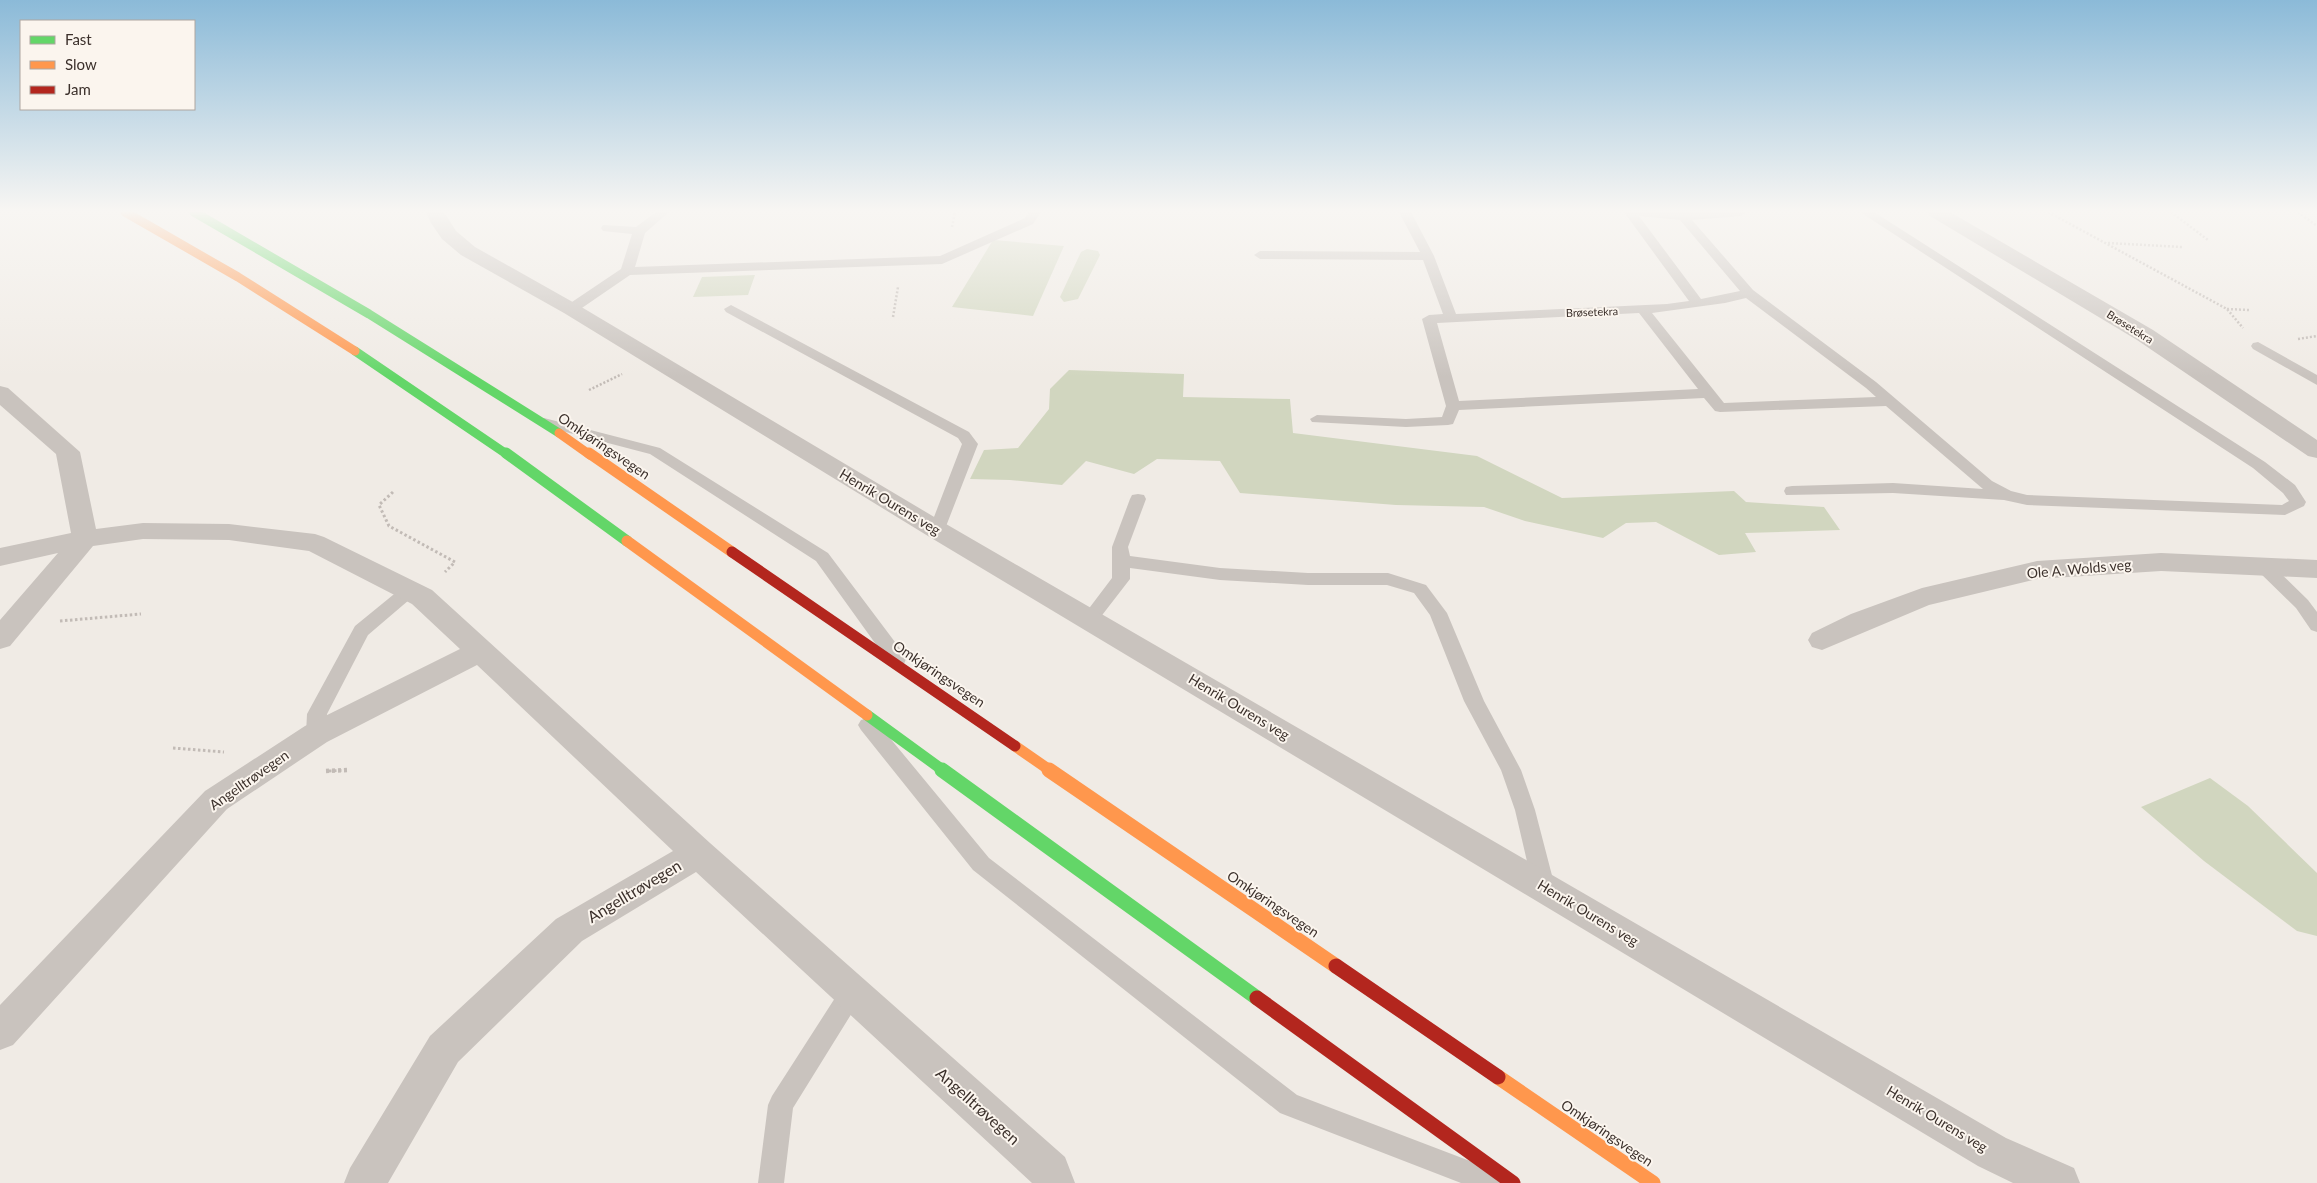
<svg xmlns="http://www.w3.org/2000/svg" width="2317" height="1183" viewBox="0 0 2317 1183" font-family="Lato,sans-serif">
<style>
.green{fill:#d1d6bf}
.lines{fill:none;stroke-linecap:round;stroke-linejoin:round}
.path-far2{stroke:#c2bbb6;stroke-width:2.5;stroke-dasharray:2 2;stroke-linecap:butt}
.path-far1{stroke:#c2bbb6;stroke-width:3;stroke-dasharray:2.5 2.5;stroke-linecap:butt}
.path{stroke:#c2bbb6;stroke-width:4.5;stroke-dasharray:3 3;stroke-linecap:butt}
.lane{fill:#c9c3be;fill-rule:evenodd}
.street{fill:#c9c3be;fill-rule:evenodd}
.fast-far2{stroke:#63d668;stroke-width:9}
.fast-far1{stroke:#63d668;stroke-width:11}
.fast{stroke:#63d668;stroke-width:15}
.slow-far2{stroke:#ff974d;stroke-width:9}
.slow-far1{stroke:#ff974d;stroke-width:11}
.slow{stroke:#ff974d;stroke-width:15}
.jam-far1{stroke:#b3261e;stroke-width:11}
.jam{stroke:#b3261e;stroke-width:15}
.labels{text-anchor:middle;stroke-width:4;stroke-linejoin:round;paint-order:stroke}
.far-street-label{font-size:11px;fill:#3b302b;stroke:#fbf5ee}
.street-label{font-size:14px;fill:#3b302b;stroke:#fbf5ee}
.near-street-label{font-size:16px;fill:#3b302b;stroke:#fbf5ee}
</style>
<rect width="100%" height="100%" fill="#f0ebe5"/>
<!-- green -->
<g class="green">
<path d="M993,240L1064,246L1033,316L952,307Z"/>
<path d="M1087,249L1098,251L1100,255L1078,299L1064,302L1060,297L1081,252Z"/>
<path d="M755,275L748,295L693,297L702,277Z"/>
<path d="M1069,370L1184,374L1183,397L1290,399L1293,433L1477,456L1562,498L1734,491L1746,502L1824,507L1840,530L1745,533L1756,552L1719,555L1656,522L1626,523L1603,538L1525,521L1484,507L1396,505L1240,493L1220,461L1157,459L1134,474L1086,461L1062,485L1010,480L970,479L984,450L1018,448L1049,409L1050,389Z"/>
<path d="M2210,778L2248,806L2317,873V936L2297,931L2204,861L2141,807Z"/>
</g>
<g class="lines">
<!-- path-far2 -->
<g class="path-far2">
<path d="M2048,212L2227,309L2243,328"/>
<path d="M2171,212L2208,240"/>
<path d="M2298,212L2317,226"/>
<path d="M952,227L955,212"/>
<path d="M2108,243L2182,247"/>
<path d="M2227,309L2249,310"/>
<path d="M893,317L898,287"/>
<path d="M2298,339L2317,336"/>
<path d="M589,390L622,374"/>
</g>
<!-- path-far1 -->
<g class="path-far1">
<path d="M393,492L379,505L389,526L455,562L445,572"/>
<path d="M60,621L141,614"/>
<path d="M173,748L224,752"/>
<path d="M329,771L349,770"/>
</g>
<!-- path -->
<path class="path" d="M326,771L349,770"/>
<!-- lane -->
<g class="lane">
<path d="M656,212H669L645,233L635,267L940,256L1025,218L1029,212H1041L1033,224L942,264L630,275L576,312H566L564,309L566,306L621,269L632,234L603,231L601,228L603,225L636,227Z"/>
<path d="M1399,212H1411L1434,256L1456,314L1667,304L1689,301L1624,212H1747L1741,216L1692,220L1753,290L1876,382L1992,481L2011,491L2027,495L2282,505L2289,501L2283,493L2253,468L1860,212H1874L2265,462L2295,485L2306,502L2304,506L2285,515L2027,505L2004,500L1893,493L1786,495L1784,491L1786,487L1792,486L1893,483L1983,489L1886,406L1720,412L1715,411L1704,398L1459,410L1453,424L1448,425L1406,427L1312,422L1310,419L1317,415L1406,419L1442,417L1446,406L1422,319L1429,315L1443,314L1423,260L1260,259L1254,255L1260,251L1420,252ZM1639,216L1680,220L1740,291L1701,299ZM1746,298L1866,388L1876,397L1724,403L1652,313L1725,303ZM1639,313L1698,389L1459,401L1437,323Z"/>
<path d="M731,305L969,432L978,444L943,534H931L929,530L962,444L958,438L726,312L724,309Z"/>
<path d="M2258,342L2317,375V385L2253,349L2251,346L2253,343Z"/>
<path d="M544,418L660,448L828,553L904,654L906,659L904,664L897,666L890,664L816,561L650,454L539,425L537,422L539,419Z"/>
<path d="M1138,494L1144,495L1146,499L1128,547L1130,556L1220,568L1308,573H1388L1426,585L1447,613L1484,701L1521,770L1535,810L1555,887L1552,894L1544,896L1536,894L1533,887L1515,810L1501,770L1464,701L1430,615L1414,593L1387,585H1308L1220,580L1130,568V579L1096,623L1090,625L1084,623L1081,619L1084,615L1112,578V547L1130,499L1132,495Z"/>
<path d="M2263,560L2269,562L2308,600L2317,612V632L2311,630L2296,608L2257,570L2254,566L2257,562Z"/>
<path d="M410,584L416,586L419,590L416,594L368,635L327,714L326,734L323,739L316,742L309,739L306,734L307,714L355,626L404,586Z"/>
<path d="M868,718L875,720L989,858L1297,1095L1504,1174L1508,1183H1461L1280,1113L973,870L861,730L858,725L861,720Z"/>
<path d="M852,981L860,984L864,992L860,1000L793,1108L784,1183H758L768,1105L772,1096L844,984Z"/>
</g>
<!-- street -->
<g class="street">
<path d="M426,212H444L456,231L475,247L578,305L946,524L2006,1138L2074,1168L2080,1183H2013L1978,1166L928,536L564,313L461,255L442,239L431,223Z"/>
<path d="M1928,212H1950L2153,330L2317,440V458L2308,456L2137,340L1930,216Z"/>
<path d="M0,386L8,388L80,452L96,529L143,523L229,524L315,534L324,537L432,590L710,843L1065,1157L1075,1183H1032L696,872L582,941L458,1062L388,1183H344L350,1168L430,1036L556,919L673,851L477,665L327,742L227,809L13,1045L0,1050V1005L205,791L305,726L460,649L412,604L309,551L229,540L143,539L93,546L10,646L0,649V620L58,553L0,566V548L71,533L56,454L0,405Z"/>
<path d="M2161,553L2317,560V578L2161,571L2037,579L1929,605L1822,650L1812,647L1808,640L1812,633L1851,614L1922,588L2037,561Z"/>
</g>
<!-- fast-far2 -->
<g class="fast-far2">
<path d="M194,212L369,314L559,433"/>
<path d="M355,351L508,455"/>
</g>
<!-- fast-far1 -->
<g class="fast-far1">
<path d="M506,453L627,541"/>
<path d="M867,715L944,771"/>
</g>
<!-- fast -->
<path class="fast" d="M942,770L1257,998"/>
<!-- slow-far2 -->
<g class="slow-far2">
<path d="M125,212L238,277L355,351"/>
<path d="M559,433L590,455"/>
</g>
<!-- slow-far1 -->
<g class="slow-far1">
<path d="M589,453L732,552"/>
<path d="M627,541L867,715"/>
<path d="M1015,746L1051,771"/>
</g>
<!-- slow -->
<g class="slow">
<path d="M1049,770L1336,966"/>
<path d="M1498,1077L1653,1183"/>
</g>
<!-- jam-far1 -->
<path class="jam-far1" d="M732,552L1015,746"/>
<!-- jam -->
<g class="jam">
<path d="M1336,966L1498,1077"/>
<path d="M1257,998L1513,1183"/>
</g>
</g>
<!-- sky -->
<linearGradient id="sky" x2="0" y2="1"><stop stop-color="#8bbad8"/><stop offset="0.56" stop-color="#f8f6f3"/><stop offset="1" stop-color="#f8f6f3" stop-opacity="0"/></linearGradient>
<rect width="2317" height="377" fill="url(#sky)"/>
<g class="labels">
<!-- far-street labels -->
<g class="far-street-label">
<text transform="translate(1592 312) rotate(-2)" y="4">Brøsetekra</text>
<text transform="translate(2130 327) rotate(32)" y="4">Brøsetekra</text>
</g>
<!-- street labels -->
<g class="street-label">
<text transform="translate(604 446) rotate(34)" y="5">Omkjøringsvegen</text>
<text transform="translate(890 502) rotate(31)" y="5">Henrik Ourens veg</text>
<text transform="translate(2079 569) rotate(-5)" y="5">Ole A. Wolds veg</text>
<text transform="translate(939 674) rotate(34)" y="5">Omkjøringsvegen</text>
<text transform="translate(1239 707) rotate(31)" y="5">Henrik Ourens veg</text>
<text transform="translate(249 780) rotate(-35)" y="5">Angelltrøvegen</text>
<text transform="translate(1273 904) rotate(34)" y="5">Omkjøringsvegen</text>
<text transform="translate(1588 913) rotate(31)" y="5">Henrik Ourens veg</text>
<text transform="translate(1937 1119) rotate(31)" y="5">Henrik Ourens veg</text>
<text transform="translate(1607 1133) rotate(34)" y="5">Omkjøringsvegen</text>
</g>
<!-- near-street labels -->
<g class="near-street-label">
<text transform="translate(634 891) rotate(-31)" y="6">Angelltrøvegen</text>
<text transform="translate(978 1106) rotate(42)" y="6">Angelltrøvegen</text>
</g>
</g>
<!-- legend -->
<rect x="20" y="20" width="175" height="90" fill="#fbf5ee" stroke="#aea6a0"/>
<rect x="30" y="36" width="25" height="8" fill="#63d668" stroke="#aea6a0"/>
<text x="65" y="45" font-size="15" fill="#3b302b">Fast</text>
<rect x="30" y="61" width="25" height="8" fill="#ff974d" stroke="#aea6a0"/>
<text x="65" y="70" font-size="15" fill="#3b302b">Slow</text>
<rect x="30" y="86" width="25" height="8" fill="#b3261e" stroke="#aea6a0"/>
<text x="65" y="95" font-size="15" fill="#3b302b">Jam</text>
</svg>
